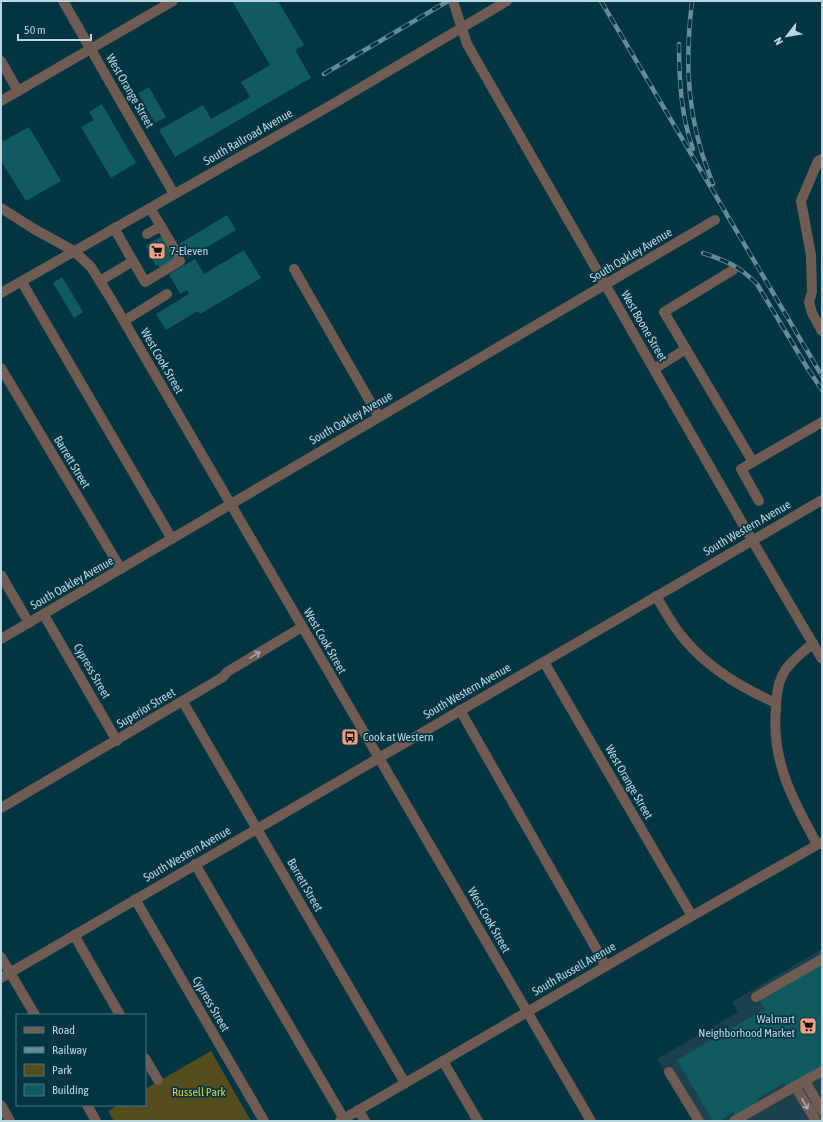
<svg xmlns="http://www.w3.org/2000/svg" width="823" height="1122" viewBox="0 0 823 1122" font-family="'Asap Condensed',sans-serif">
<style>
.built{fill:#1c414c}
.green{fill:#544d1e}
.building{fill:#0f5b5f}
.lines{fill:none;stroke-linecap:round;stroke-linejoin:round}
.minor{stroke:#715c54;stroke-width:10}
.rail-casing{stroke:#648b97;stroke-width:4.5}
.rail{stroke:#023542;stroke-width:3;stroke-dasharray:9;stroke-linecap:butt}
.oneway{stroke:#a0acb0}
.labels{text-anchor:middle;stroke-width:3.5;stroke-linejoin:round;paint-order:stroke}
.street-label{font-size:12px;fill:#bad7e1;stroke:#023542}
.poi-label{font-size:12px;fill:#bad7e1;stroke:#023542;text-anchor:start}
.park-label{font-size:12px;fill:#e3cd2c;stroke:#023542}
</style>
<rect width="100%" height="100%" fill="#023542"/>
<!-- built -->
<path class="built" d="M822,949V1121H693L657,1059L738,1012L732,1002Z"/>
<!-- green -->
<path class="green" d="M211,1051L251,1121H114L108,1111L118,1105H145V1089Z"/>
<!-- building -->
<g class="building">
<path d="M232,1H278L304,45L295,50L311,78L175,157L159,130L203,105L211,119L250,97L241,82L270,65Z"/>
<path d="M149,87L166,117L155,123L138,93Z"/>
<path d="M102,104L136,163L111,178L81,127L94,120L89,112Z"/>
<path d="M29,127L61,181L26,201L1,161V137L4,141Z"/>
<path d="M227,215L236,230L188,258L179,244Z"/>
<path d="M162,236L176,260L160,268L158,265L156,266L146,247L147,246L146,245Z"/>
<path d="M244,250L261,278L200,314L198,311L166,330L156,314L189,294L187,290L180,294L169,274L195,259L204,274Z"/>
<path d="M62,277L83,312L74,318L53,283Z"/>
<path d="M822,962V1068L787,1088L784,1083L757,1099L760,1104L737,1118L733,1112L719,1121H713L677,1060L765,1009L759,999Z"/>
</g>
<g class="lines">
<!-- minor -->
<g class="minor">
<path d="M63,1L174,194"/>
<path d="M453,1L467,44L752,540L822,659"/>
<path d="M1,61L18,91"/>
<path d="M1,101L173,1"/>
<path d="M822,159L818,161L801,201L811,255L812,292L809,302L812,313L822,331"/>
<path d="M1,208L34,229L74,251L91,267L111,299L591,1121"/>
<path d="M114,228L145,282L180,261L177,253L150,208"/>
<path d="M147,234L161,226"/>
<path d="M294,269L379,417"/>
<path d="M100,281L133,261"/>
<path d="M23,284L172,539"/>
<path d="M1,293L333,104L507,1"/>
<path d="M124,321L167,294"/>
<path d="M686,349L753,462L741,469L759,501"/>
<path d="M1,368L121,569"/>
<path d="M654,369L686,349L664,312L733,270"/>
<path d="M753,462L822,422"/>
<path d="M1,575L29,623"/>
<path d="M656,596C665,611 673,627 685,640C709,669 742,688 776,703"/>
<path d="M44,615L117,741"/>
<path d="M1,639L715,220"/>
<path d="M813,643C802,653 788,663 782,676C777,687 776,698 776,709C771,760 793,801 817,844"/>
<path d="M544,662L692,916"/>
<path d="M183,702L405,1083"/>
<path d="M460,710L606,966"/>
<path d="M1,808L223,677L227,672L302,627"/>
<path d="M195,864L344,1119"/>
<path d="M135,899L264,1121"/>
<path d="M74,935L120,1015"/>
<path d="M1,957L35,1015"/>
<path d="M1,978L822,500"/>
<path d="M756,997L822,959"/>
<path d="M145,1058L158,1080"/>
<path d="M443,1061L478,1121"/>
<path d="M669,1072L699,1121"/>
<path d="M805,1081L822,1111"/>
<path d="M795,1086L816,1121"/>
<path d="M1,1105L10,1121"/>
<path d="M87,1105L96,1121"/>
<path d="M358,1110L365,1121"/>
<path d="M340,1121L692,916L822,842"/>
<path d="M734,1121L822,1071"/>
</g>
<!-- rail casing -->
<g class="rail-casing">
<g id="rail">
<path d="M601,1L822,376"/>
<path d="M692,1C686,53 686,99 701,150C704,161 709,173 713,184"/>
<path d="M679,44C679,79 681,116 693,149"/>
<path d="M324,74L448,1"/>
<path d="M703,253C727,261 739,266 757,284L808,369L822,390"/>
</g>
</g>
<!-- rail -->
<use href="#rail" class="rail"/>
</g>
<!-- one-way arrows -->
<defs><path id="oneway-shaft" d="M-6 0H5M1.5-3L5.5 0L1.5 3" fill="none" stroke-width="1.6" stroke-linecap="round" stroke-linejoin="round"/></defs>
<g class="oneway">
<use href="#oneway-shaft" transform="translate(255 655) rotate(-31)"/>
<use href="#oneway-shaft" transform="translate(805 1104) rotate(60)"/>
</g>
<!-- icons -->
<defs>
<g id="supermarket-square" transform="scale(0.9)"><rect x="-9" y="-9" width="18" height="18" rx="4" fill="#f3a081" stroke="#023542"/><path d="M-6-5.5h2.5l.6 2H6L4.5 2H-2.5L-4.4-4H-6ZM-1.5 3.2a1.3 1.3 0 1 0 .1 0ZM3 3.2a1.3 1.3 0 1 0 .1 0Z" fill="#111"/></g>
<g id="bus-square" transform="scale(0.9)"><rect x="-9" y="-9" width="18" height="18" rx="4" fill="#f3a081" stroke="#023542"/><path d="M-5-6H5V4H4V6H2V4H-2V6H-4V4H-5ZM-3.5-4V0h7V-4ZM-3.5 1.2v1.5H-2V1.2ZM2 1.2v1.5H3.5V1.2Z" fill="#111"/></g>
</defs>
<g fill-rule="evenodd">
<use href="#supermarket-square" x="157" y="251"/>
<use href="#bus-square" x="350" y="737"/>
<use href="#supermarket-square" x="808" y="1026"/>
</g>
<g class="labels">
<!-- street labels -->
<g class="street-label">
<text transform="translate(130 91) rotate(60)" y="4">West Orange Street</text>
<text transform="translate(248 137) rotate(-30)" y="4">South Railroad Avenue</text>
<text transform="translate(631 255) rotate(-31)" y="4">South Oakley Avenue</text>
<text transform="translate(644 326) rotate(60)" y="4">West Boone Street</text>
<text transform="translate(162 361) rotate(60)" y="4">West Cook Street</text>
<text transform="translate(351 418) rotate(-30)" y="4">South Oakley Avenue</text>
<text transform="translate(72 462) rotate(59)" y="4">Barrett Street</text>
<text transform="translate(747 528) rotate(-30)" y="4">South Western Avenue</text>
<text transform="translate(72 583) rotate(-30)" y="4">South Oakley Avenue</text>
<text transform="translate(325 641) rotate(60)" y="4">West Cook Street</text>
<text transform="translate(92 671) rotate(60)" y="4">Cypress Street</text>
<text transform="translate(467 691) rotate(-30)" y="4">South Western Avenue</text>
<text transform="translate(146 708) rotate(-31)" y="4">Superior Street</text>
<text transform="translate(629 782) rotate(60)" y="4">West Orange Street</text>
<text transform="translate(187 854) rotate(-30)" y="4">South Western Avenue</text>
<text transform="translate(305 885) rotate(60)" y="4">Barrett Street</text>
<text transform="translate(489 920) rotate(60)" y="4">West Cook Street</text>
<text transform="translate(574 969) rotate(-30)" y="4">South Russell Avenue</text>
<text transform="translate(211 1004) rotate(60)" y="4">Cypress Street</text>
</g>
<!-- poi labels -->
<g class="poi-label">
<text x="170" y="255">7-Eleven</text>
<text x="363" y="741">Cook at Western</text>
<text x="795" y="1023" text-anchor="end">Walmart<tspan x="795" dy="14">Neighborhood Market</tspan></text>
</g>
<!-- park labels -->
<g class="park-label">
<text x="199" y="1096">Russell Park</text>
</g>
</g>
<!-- border -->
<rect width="823" height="1122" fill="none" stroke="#bad7e1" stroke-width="4"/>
<!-- legend -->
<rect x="16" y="1014" width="130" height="92" fill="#023542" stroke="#4c7682"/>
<rect x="24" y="1027" width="20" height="6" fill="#715c54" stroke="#4c7682"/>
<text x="52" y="1034" font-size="12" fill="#bad7e1">Road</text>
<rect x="24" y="1047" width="20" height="6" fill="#648b97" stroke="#4c7682"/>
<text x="52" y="1054" font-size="12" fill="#bad7e1">Railway</text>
<rect x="24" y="1064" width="20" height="12" fill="#544d1e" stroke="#4c7682"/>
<text x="52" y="1074" font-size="12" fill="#bad7e1">Park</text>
<rect x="24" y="1084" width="20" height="12" fill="#0f5b5f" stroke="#4c7682"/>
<text x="52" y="1094" font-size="12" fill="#bad7e1">Building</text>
<!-- north arrow -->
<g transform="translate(787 36) rotate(239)" stroke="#023542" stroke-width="3" paint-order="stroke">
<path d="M0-3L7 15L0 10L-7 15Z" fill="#bad7e1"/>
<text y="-6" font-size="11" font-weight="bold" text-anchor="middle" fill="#bad7e1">N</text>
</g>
<!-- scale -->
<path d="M18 34v6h73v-6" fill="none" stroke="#bad7e1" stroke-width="2"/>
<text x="24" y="34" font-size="12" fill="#bad7e1" stroke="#023542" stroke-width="3" paint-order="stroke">50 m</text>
</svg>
